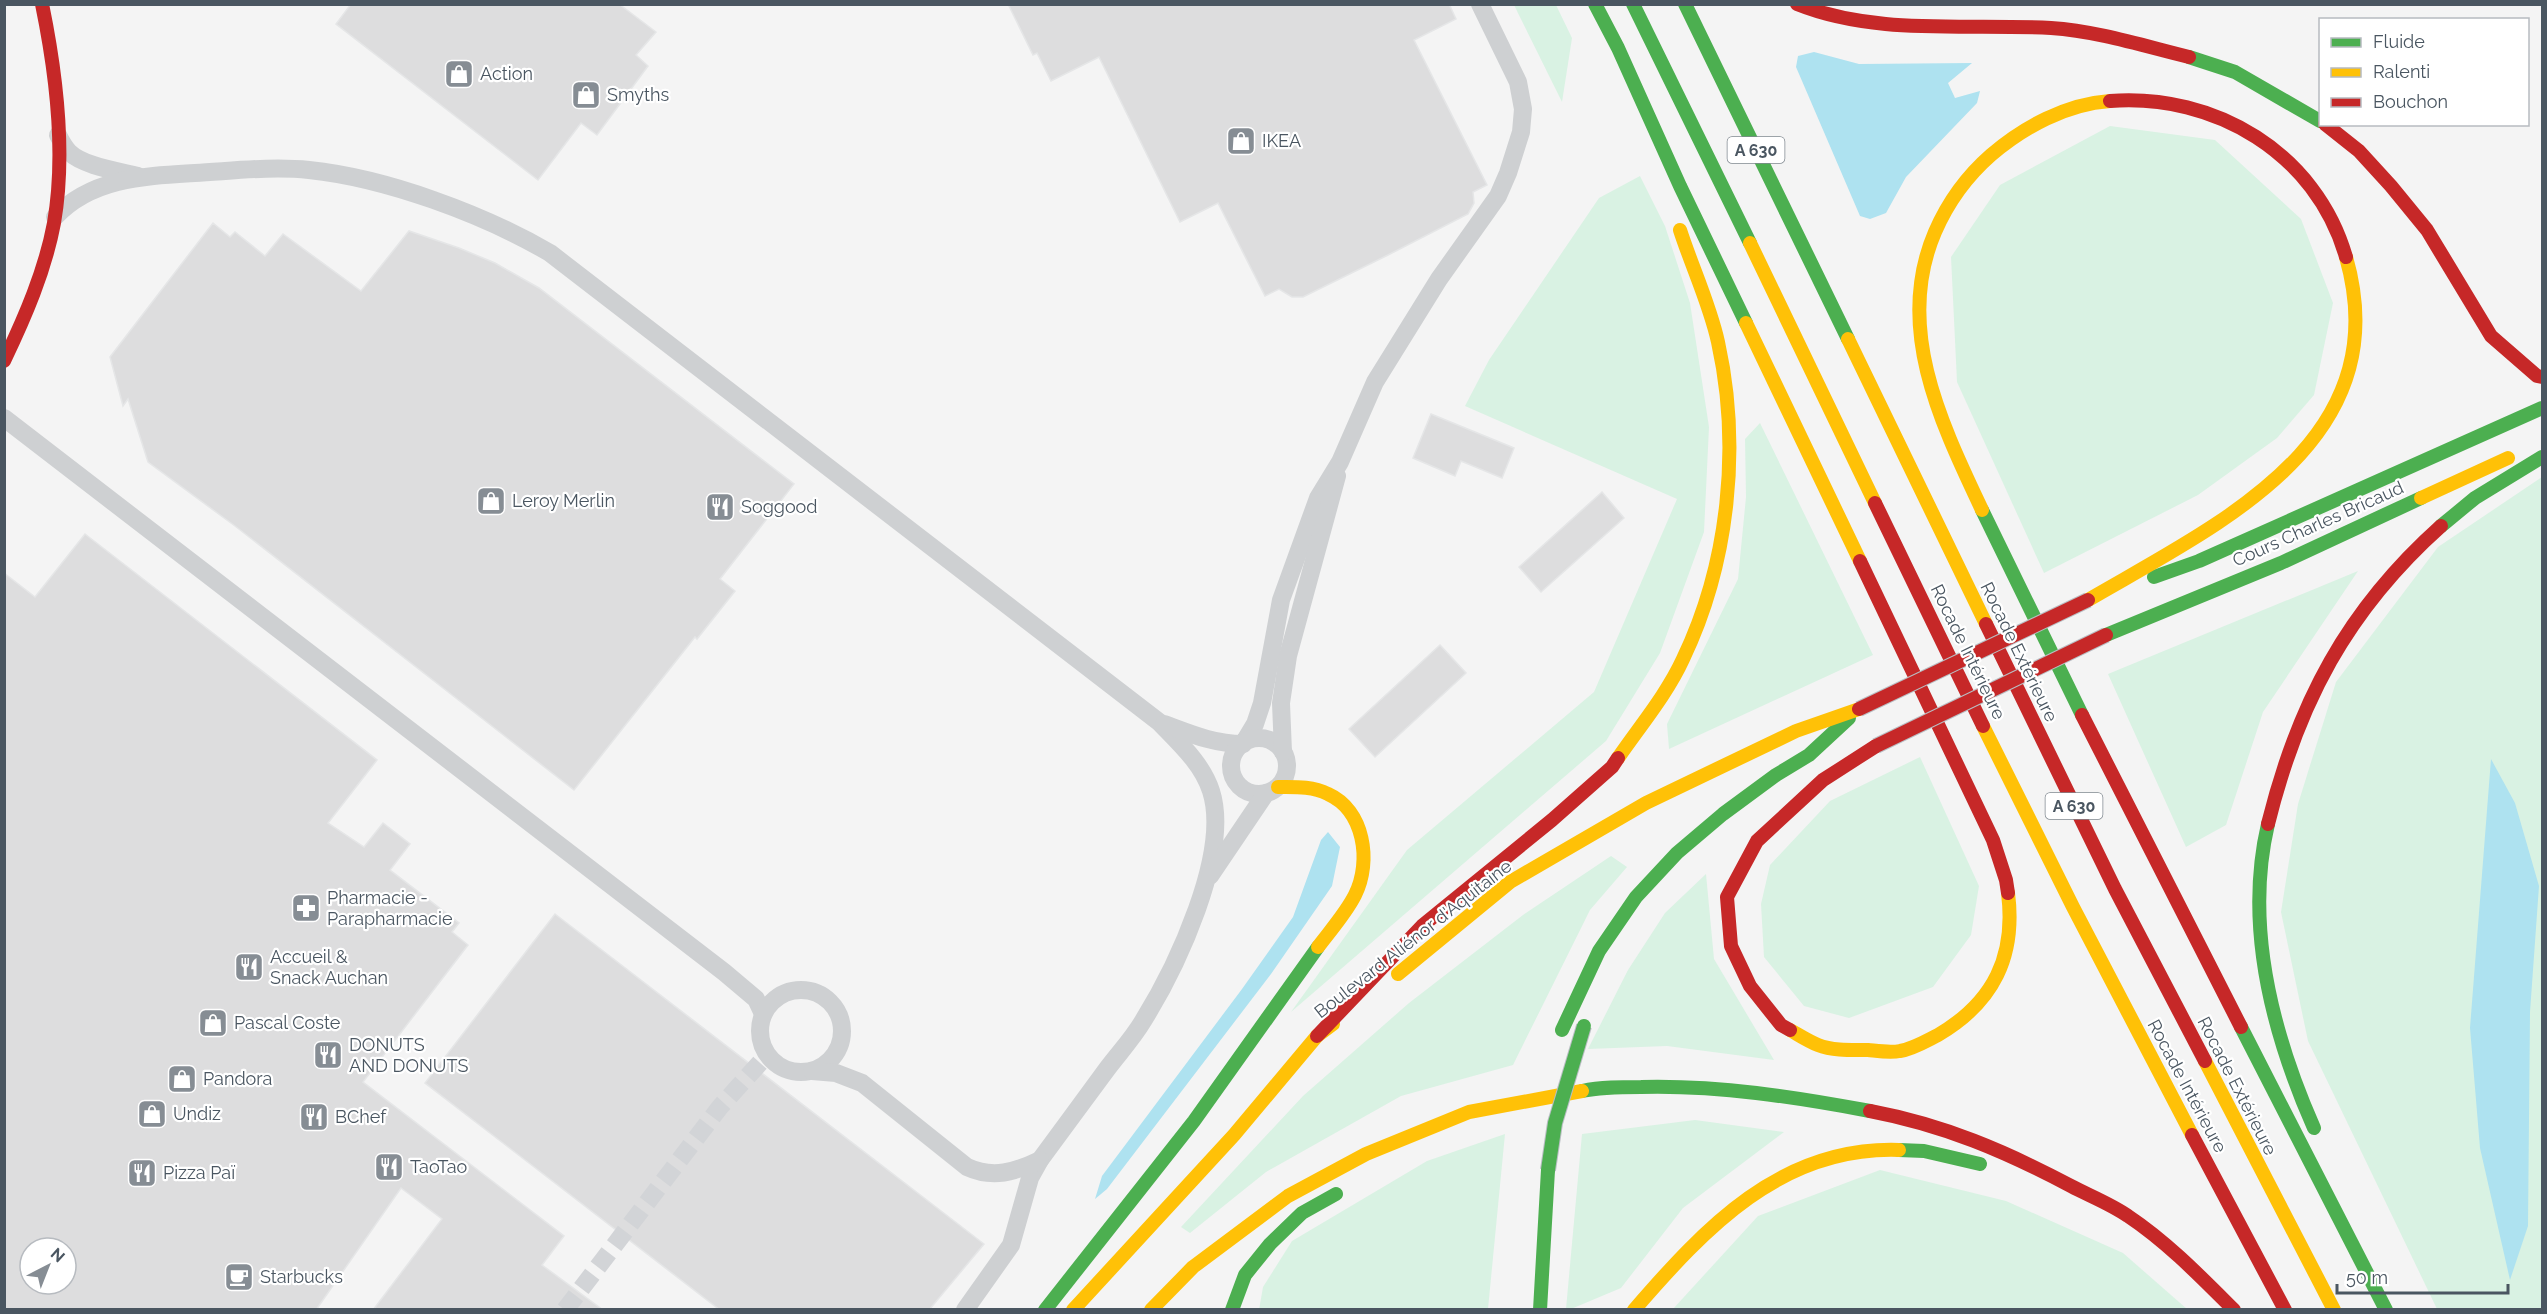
<svg xmlns="http://www.w3.org/2000/svg" width="2547" height="1314" viewBox="0 0 2547 1314" font-family="Raleway,sans-serif">
<style>
.green{fill:#d9f2e3}
.water{fill:#aee2f0}
.building{fill:#ddddde;stroke:#e5e6e7;stroke-width:1.5;fill-rule:evenodd}
.lines{fill:none;stroke-linecap:round;stroke-linejoin:round}
.street-tunnel{stroke:#d2d4d7;stroke-width:18;stroke-dasharray:18 9;stroke-linecap:butt}
.street{stroke:#ced0d2;stroke-width:18}
.fast{stroke:#4caf50;stroke-width:14}
.slow{stroke:#ffc107;stroke-width:14}
.jam{stroke:#c62828;stroke-width:14}
.fast-bridge-casing{stroke:#b9bec3;stroke-width:16;stroke-linecap:butt}
.jam-bridge-casing{stroke:#b9bec3;stroke-width:16;stroke-linecap:butt}
.fast-bridge{stroke:#4caf50;stroke-width:14}
.jam-bridge{stroke:#c62828;stroke-width:14}
.labels{text-anchor:middle;stroke-width:4.5;stroke-linejoin:round;paint-order:stroke}
.shield{fill:#fff;stroke:#808990;stroke-width:1.5}
.shield-label{font-size:16px;font-weight:bold;fill:#4a5661}
.poi-label{font-size:18px;fill:#4a5661;stroke:#fff;text-anchor:start}
.street-label{font-size:18px;fill:#4a5661;stroke:#fff}
</style>
<rect width="100%" height="100%" fill="#f4f4f4"/>
<!-- green -->
<g class="green">
<path d="M1514,5H1556L1572,38L1562,102Z"/>
<path d="M2110,126L2215,140L2301,219L2333,303L2314,395L2277,438L2198,495L2044,573L1957,382L1951,257L2000,185Z"/>
<path d="M1640,176L1665,226L1690,303L1709,427L1704,532L1660,653L1606,741L1291,1012L1407,850L1594,692L1677,499L1465,406L1489,360L1599,198Z"/>
<path d="M1760,423L1873,655L1669,749L1667,724L1738,579L1746,497L1745,439Z"/>
<path d="M2542,477V1309H2437L2308,1041L2281,912L2298,804L2336,682L2438,547Z"/>
<path d="M2358,571L2263,712L2226,825L2186,847L2108,674Z"/>
<path d="M1920,757L1979,886L1971,935L1933,987L1849,1018L1804,1006L1764,957L1761,904L1770,865L1830,801Z"/>
<path d="M1611,856L1627,867L1590,910L1513,1065L1401,1096L1266,1172L1190,1233L1181,1227L1303,1096L1409,1003L1523,915Z"/>
<path d="M1706,874L1714,959L1774,1060L1667,1046L1588,1049L1628,970L1665,913Z"/>
<path d="M1695,1120L1784,1132L1683,1208L1621,1288L1571,1309H1566L1582,1134Z"/>
<path d="M1505,1134L1488,1309L1259,1310L1263,1287L1292,1241L1427,1161Z"/>
<path d="M1880,1170L2006,1201L2123,1253L2187,1309H1673L1758,1216Z"/>
</g>
<!-- water -->
<g class="water">
<path d="M1814,52L1859,64L1972,63L1948,83L1955,98L1980,91L1977,103L1906,177L1886,213L1870,219L1860,216L1796,67L1798,56Z"/>
<path d="M2491,759L2515,803L2539,886L2530,1012L2528,1226L2510,1280L2480,1148L2470,1028Z"/>
<path d="M1328,832L1340,847L1332,886L1271,974L1107,1189L1095,1199L1102,1176L1242,989L1293,917L1321,840Z"/>
</g>
<!-- building -->
<g class="building">
<path d="M351,4H619L656,32L636,55L648,66L597,135L581,123L538,180L336,24Z"/>
<path d="M1008,4H1449L1456,19L1414,40L1487,185L1473,192L1474,203L1468,214L1388,255L1303,297H1292L1279,289L1265,296L1218,203L1180,222L1099,57L1051,81L1037,53L1033,55Z"/>
<path d="M213,223L230,237L235,232L265,256L283,234L361,291L409,231L459,248L495,263L539,288L794,484L720,579L735,591L697,639L695,637L574,790L235,526L148,462L128,399L123,406L110,357Z"/>
<path d="M1431,414L1514,448L1502,478L1461,461L1455,476L1413,458Z"/>
<path d="M1602,492L1624,518L1541,592L1519,567Z"/>
<path d="M85,534L377,760L328,823L364,847L383,823L410,844L390,870L459,923L452,932L468,945L363,1082L564,1236L542,1265L603,1310H373L442,1219L401,1188L316,1310H4V573L35,597ZM30,1248H66V1284H30Z"/>
<path d="M1440,645L1466,673L1375,757L1349,729Z"/>
<path d="M555,914L984,1244L929,1310H720L425,1083Z"/>
</g>
<g class="lines">
<!-- street-tunnel -->
<path class="street-tunnel" d="M565,1310L720,1107L767,1055"/>
<!-- street -->
<g class="street">
<path d="M58,135C61,141 64,147 69,152C83,166 118,171 138,176"/>
<path d="M55,217C91,178 145,176 195,173C232,171 272,166 309,170C386,178 483,214 550,253L1159,722C1178,742 1202,763 1211,791C1231,853 1176,968 1143,1021C1133,1038 1119,1053 1107,1069C1085,1099 1062,1130 1040,1160L1030,1178L1011,1245L965,1310"/>
<path d="M4,418L724,972L756,999L763,1014"/>
<path d="M1164,724C1191,734 1214,744 1243,744L1255,724L1262,703L1281,600L1318,498L1340,462L1375,382L1439,279L1498,196L1508,173L1521,132L1523,109L1518,82L1480,4"/>
<circle cx="1259" cy="766" r="28"/>
<path d="M1283,752L1281,703L1288,656L1337,476"/>
<path d="M1210,876L1266,793"/>
<circle cx="801" cy="1031" r="41"/>
<path d="M812,1071L836,1073L862,1083L967,1167C993,1179 1015,1172 1040,1160"/>
</g>
<!-- fast -->
<g class="fast">
<path d="M1595,4L1618,48L1680,186L1746,323"/>
<path d="M1633,4L1750,243"/>
<path d="M1685,4L1848,339"/>
<path d="M2189,57L2235,72L2320,121"/>
<path d="M1982,510L2082,715"/>
<path d="M2441,526L2475,498L2542,457"/>
<path d="M2154,577L2199,561L2542,408"/>
<path d="M2106,635L2281,563L2421,498"/>
<path d="M2268,824C2244,926 2273,1035 2314,1128"/>
<path d="M2241,1027L2386,1310"/>
<path d="M1562,1030L1599,951L1636,897L1677,853L1723,814L1776,775L1809,755L1849,718"/>
<path d="M1582,1091C1601,1087 1621,1087 1641,1087C1718,1085 1795,1097 1870,1111"/>
<path d="M1899,1150L1924,1151L1980,1164"/>
<path d="M1045,1310L1194,1121L1318,947"/>
<path d="M1232,1310L1245,1275L1270,1244L1302,1213L1336,1194"/>
<path d="M1540,1310L1548,1170"/>
</g>
<!-- slow -->
<g class="slow">
<path d="M1750,243L1875,503"/>
<path d="M1746,323L1860,561"/>
<path d="M1848,339L1986,624"/>
<path d="M2421,498L2508,458"/>
<path d="M1982,510C1941,423 1894,327 1935,232C1948,202 1967,176 1991,155C2024,127 2066,104 2110,101"/>
<path d="M2088,600C2218,524 2399,442 2346,257"/>
<path d="M1983,726L2073,907L2192,1135"/>
<path d="M1618,758C1640,726 1667,694 1683,659C1729,563 1741,446 1718,342C1710,305 1692,267 1680,230"/>
<path d="M1278,787C1295,787 1312,786 1328,794C1364,810 1372,861 1355,895C1346,913 1330,931 1318,947"/>
<path d="M1398,974L1510,882L1646,803L1796,731L1859,709"/>
<path d="M1790,1030C1799,1035 1808,1041 1818,1045C1833,1051 1852,1050 1868,1050C1878,1051 1890,1053 1900,1051C1913,1049 1926,1041 1938,1035C1994,1002 2016,956 2008,893"/>
<path d="M2205,1061L2334,1310"/>
<path d="M1073,1310L1234,1135L1317,1036L1333,1024"/>
<path d="M1151,1310L1193,1267L1288,1196L1366,1154L1469,1112L1582,1091"/>
<path d="M1634,1310C1705,1228 1781,1146 1899,1150"/>
</g>
<!-- jam -->
<g class="jam">
<path d="M1797,4C1877,36 1966,23 2051,28C2097,31 2144,46 2189,57"/>
<path d="M2110,101C2215,93 2316,153 2346,257"/>
<path d="M2325,124L2359,151L2391,186L2427,230L2491,336L2537,376L2542,377"/>
<path d="M4,361C25,317 45,271 54,223C66,154 56,72 42,4"/>
<path d="M1875,503L1983,726"/>
<path d="M1860,561L1993,840L2006,880L2008,893"/>
<path d="M1986,624L2115,889L2205,1061"/>
<path d="M2082,715L2241,1027"/>
<path d="M2268,824C2298,703 2347,610 2441,526"/>
<path d="M1790,1030L1781,1025L1750,986L1731,946L1727,897L1757,841L1823,780L1876,746"/>
<path d="M1317,1036L1422,926L1552,820L1612,767L1618,758"/>
<path d="M1870,1111C1944,1125 2005,1151 2071,1186C2090,1196 2111,1204 2128,1216C2167,1242 2201,1277 2234,1310"/>
<path d="M2192,1135L2285,1310"/>
</g>
<!-- fast-bridge casing -->
<g class="fast-bridge-casing">
<path id="fast-bridge" d="M1548,1170L1555,1123L1584,1026"/>
</g>
<!-- jam-bridge casing -->
<g class="jam-bridge-casing">
<g id="jam-bridge">
<path d="M1859,709L2088,600"/>
<path d="M1876,746L2106,635"/>
</g>
</g>
<!-- fast-bridge -->
<use href="#fast-bridge" class="fast-bridge"/>
<!-- jam-bridge -->
<use href="#jam-bridge" class="jam-bridge"/>
</g>
<!-- icons -->
<defs>
<g id="shop-square" transform="scale(1.5)"><rect x="-9" y="-9" width="18" height="18" rx="4" fill="#868d94" stroke="#fff"/><path d="M-5-2.5h2.3a2.7 3.5 0 0 1 5.4 0H5L5.5 6h-11ZM-1.5-2.5h3a1.5 2.3 0 0 0-3 0Z" fill="#fff"/></g>
<g id="restaurant-square" transform="scale(1.5)"><rect x="-9" y="-9" width="18" height="18" rx="4" fill="#868d94" stroke="#fff"/><path d="M-5-6h1v4h1v-4h1v4h1v-4h1v5L-1.5 .5V6h-2V.5L-5-1ZM5-6V6H3V1.5H1.5Q1.5-4 5-6Z" fill="#fff"/></g>
<g id="pharmacy-square" transform="scale(1.5)"><rect x="-9" y="-9" width="18" height="18" rx="4" fill="#868d94" stroke="#fff"/><path d="M-2-6h4v4h4v4h-4v4h-4v-4h-4v-4h4Z" fill="#fff"/></g>
<g id="cafe-square" transform="scale(1.5)"><rect x="-9" y="-9" width="18" height="18" rx="4" fill="#868d94" stroke="#fff"/><path d="M-5.5-4.5H6V0H3Q3 3.5 0 3.5H-2.5Q-5.5 3.5-5.5 0ZM3-3.2v2h1.7v-2ZM-6 4.5H4V6H-6Z" fill="#fff"/></g>
</defs>
<g fill-rule="evenodd">
<use href="#shop-square" x="459" y="74"/>
<use href="#shop-square" x="586" y="95"/>
<use href="#shop-square" x="1241" y="141"/>
<use href="#shop-square" x="491" y="501"/>
<use href="#restaurant-square" x="720" y="507"/>
<use href="#pharmacy-square" x="306" y="908"/>
<use href="#restaurant-square" x="249" y="967"/>
<use href="#shop-square" x="213" y="1023"/>
<use href="#restaurant-square" x="328" y="1055"/>
<use href="#shop-square" x="182" y="1079"/>
<use href="#shop-square" x="152" y="1114"/>
<use href="#restaurant-square" x="314" y="1117"/>
<use href="#restaurant-square" x="389" y="1167"/>
<use href="#restaurant-square" x="142" y="1173"/>
<use href="#cafe-square" x="239" y="1277"/>
</g>
<g class="labels">
<!-- shield labels -->
<g class="shield">
<rect x="1727.5" y="137" width="57" height="26" rx="4.5"/>
<rect x="2045.5" y="793" width="57" height="26" rx="4.5"/>
</g>
<g class="shield-label">
<text x="1756" y="156">A 630</text>
<text x="2074" y="812">A 630</text>
</g>
<!-- poi labels -->
<g class="poi-label">
<text x="480" y="80">Action</text>
<text x="607" y="101">Smyths</text>
<text x="1262" y="147">IKEA</text>
<text x="512" y="507">Leroy Merlin</text>
<text x="741" y="513">Soggood</text>
<text x="327" y="904">Pharmacie -<tspan x="327" dy="21">Parapharmacie</tspan></text>
<text x="270" y="963">Accueil &amp;<tspan x="270" dy="21">Snack Auchan</tspan></text>
<text x="234" y="1029">Pascal Coste</text>
<text x="349" y="1051">DONUTS<tspan x="349" dy="21">AND DONUTS</tspan></text>
<text x="203" y="1085">Pandora</text>
<text x="173" y="1120">Undiz</text>
<text x="335" y="1123">BChef</text>
<text x="410" y="1173">TaoTao</text>
<text x="163" y="1179">Pizza Paï</text>
<text x="260" y="1283">Starbucks</text>
</g>
<!-- street labels -->
<g class="street-label">
<text transform="translate(2318 524) rotate(-24)" y="6">Cours Charles Bricaud</text>
<text transform="translate(1968 652) rotate(64)" y="6">Rocade Intérieure</text>
<text transform="translate(2019 652) rotate(64)" y="6">Rocade Extérieure</text>
<text transform="translate(1413 939) rotate(-38)" y="6">Boulevard Aliénor d'Aquitaine</text>
<text transform="translate(2187 1086) rotate(62)" y="6">Rocade Intérieure</text>
<text transform="translate(2237 1086) rotate(63)" y="6">Rocade Extérieure</text>
</g>
</g>
<!-- border -->
<rect width="2547" height="1314" fill="none" stroke="#4a5661" stroke-width="12"/>
<!-- legend -->
<rect x="2319" y="18" width="210" height="108" fill="#ffffff" stroke="#b7bbc0" stroke-width="1.5"/>
<rect x="2331" y="38" width="30" height="9" fill="#4caf50" stroke="#b7bbc0" stroke-width="1.5"/>
<text x="2373" y="48" font-size="18" fill="#4a5661">Fluide</text>
<rect x="2331" y="68" width="30" height="9" fill="#ffc107" stroke="#b7bbc0" stroke-width="1.5"/>
<text x="2373" y="78" font-size="18" fill="#4a5661">Ralenti</text>
<rect x="2331" y="98" width="30" height="9" fill="#c62828" stroke="#b7bbc0" stroke-width="1.5"/>
<text x="2373" y="108" font-size="18" fill="#4a5661">Bouchon</text>
<!-- north arrow -->
<g transform="translate(48 1266) rotate(42)"><circle r="28" fill="#ffffff" stroke="#b7bbc0" stroke-width="1.5"/>
<path d="M0-4.5L10 22L0 15L-10 22Z" fill="#868d94"/>
<text y="-9" font-size="16" font-weight="bold" text-anchor="middle" fill="#4a5661">N</text>
</g>
<!-- scale -->
<path d="M2337 1284v9h171v-9" fill="none" stroke="#4a5661" stroke-width="3"/>
<text x="2346" y="1284" font-size="18" fill="#4a5661" stroke="#ffffff" stroke-width="4.5" paint-order="stroke">50 m</text>
</svg>
